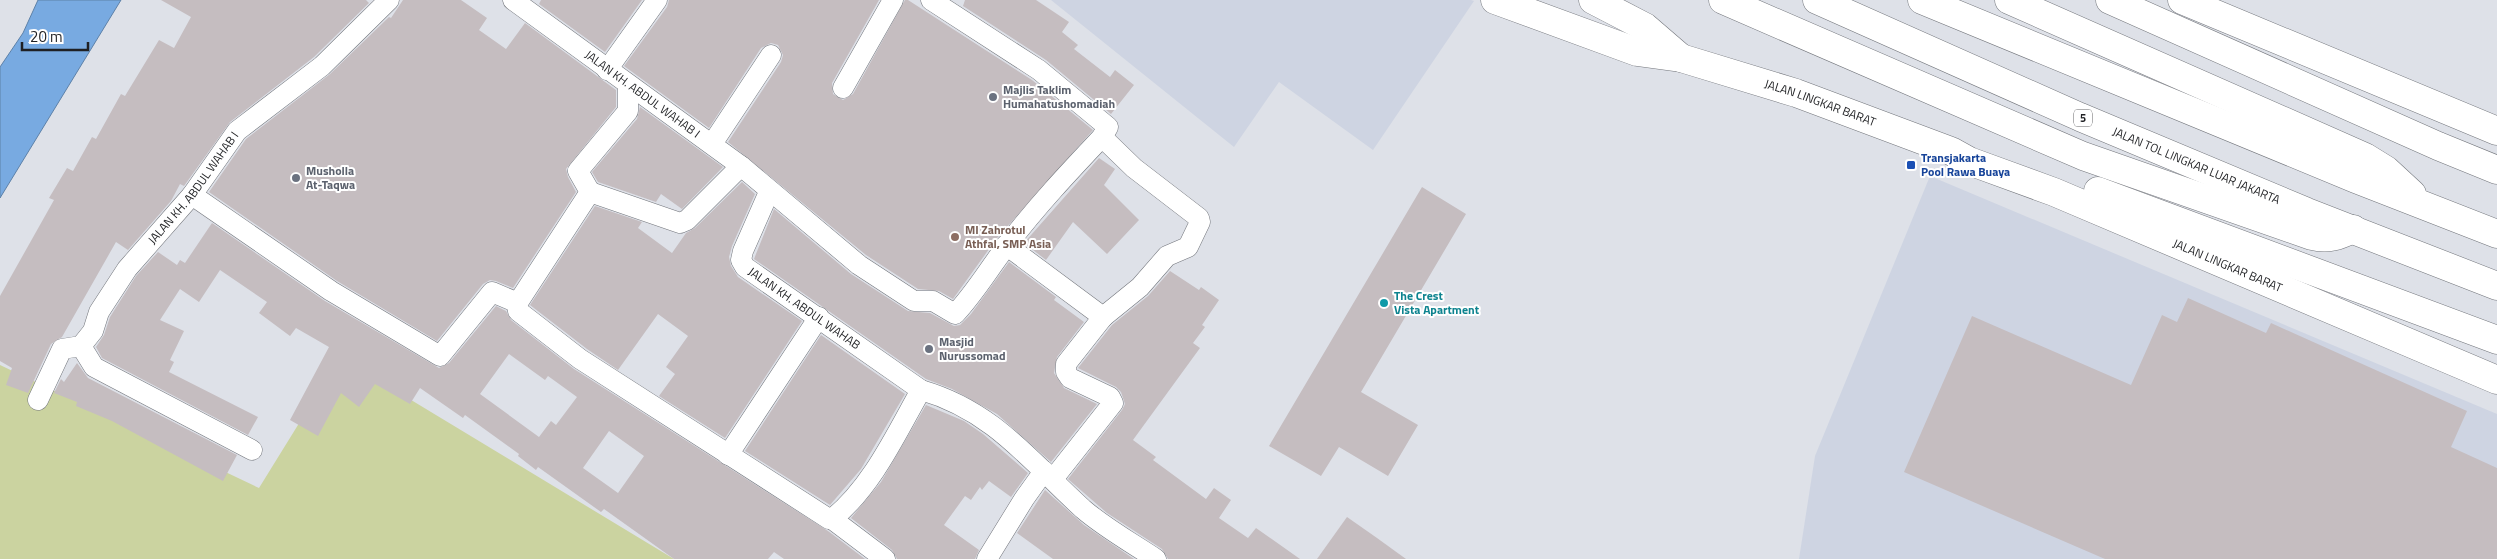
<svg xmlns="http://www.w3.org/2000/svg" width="2497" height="559" viewBox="0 0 2497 559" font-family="'Titillium Web',sans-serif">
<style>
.built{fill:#ced4e2}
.green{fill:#cbd3a0}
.water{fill:#78aae1;stroke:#5d81a8}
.building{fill:#c5bdc0;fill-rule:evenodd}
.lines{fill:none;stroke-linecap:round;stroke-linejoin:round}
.street-casing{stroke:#73767c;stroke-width:21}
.primary-casing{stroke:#73767c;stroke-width:29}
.highway-casing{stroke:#73767c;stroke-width:29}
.street{stroke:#fff;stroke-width:20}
.primary{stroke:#fff;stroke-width:28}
.highway{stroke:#fff;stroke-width:28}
.worship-dot{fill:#6b7280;stroke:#fff;stroke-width:2}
.transit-dot{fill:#1a4fb4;stroke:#fff;stroke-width:2}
.education-dot{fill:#8d6e63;stroke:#fff;stroke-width:2}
.culture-dot{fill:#0f9aa8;stroke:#fff;stroke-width:2}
.labels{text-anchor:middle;stroke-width:4;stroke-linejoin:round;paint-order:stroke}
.shield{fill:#fff;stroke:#626365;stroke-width:1}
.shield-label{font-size:11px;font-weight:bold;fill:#1f2023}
.worship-label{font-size:12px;font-weight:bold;fill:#5b616d;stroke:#fff;text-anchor:start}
.street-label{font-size:12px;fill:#1f2023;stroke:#fff}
.transit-label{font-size:12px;font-weight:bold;fill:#164399;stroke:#fff;text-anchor:start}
.education-label{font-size:12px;font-weight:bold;fill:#785e54;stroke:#fff;text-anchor:start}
.culture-label{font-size:12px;font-weight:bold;fill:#0d838f;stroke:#fff;text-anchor:start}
</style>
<rect width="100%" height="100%" fill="#dee1e8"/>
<!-- built -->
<g class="built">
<path d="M1051,0H1471L1474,1L1373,150L1279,82L1234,147Z"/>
<path d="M1930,176L2497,414V559H1799L1815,456Z"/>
</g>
<!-- green -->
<path class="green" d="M340,357L674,559H0V365L259,488Z"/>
<!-- water -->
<path class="water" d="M38,0H121L0,198V67L23,33Z"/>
<!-- building -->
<g class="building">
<path d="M161,0H366L369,3L314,57L230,122L184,186L180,184L171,201L128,250L116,242L62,337L51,344L28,393L6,385L12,368L0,361V296L54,200L49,198L67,168L73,171L92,137L96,139L121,94L125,96L159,40L174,48L191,17Z"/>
<path d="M403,0H461L487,18L479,30L506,49L525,23L616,90V107L566,169L568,177L576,192L513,288L496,281L490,280L483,284L437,341L337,281L209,192L246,139L330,74L389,17L391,18Z"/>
<path d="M541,0H642L605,52L539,4Z"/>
<path d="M669,0H879L832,83L833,94L843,100L853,94L905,0H908L1032,80L1093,130L997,238L953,299L939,291L918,289L866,255L728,142L781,62L783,55L778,45L771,43L761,48L709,128L624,66L667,7Z"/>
<path d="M965,0H1036L1069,22L1062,32L1078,45L1074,49L1110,77L1115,70L1134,85L1111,114L1046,60L963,6Z"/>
<path d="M640,107L723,167L682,209L661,194L656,202L598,182L592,172L637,119Z"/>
<path d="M1099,158L1115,169L1104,185L1139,220L1107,254L1073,222L1046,260L1024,243Z"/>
<path d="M742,182L755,194L732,246L729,257L731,266L738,277L802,321L725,438L659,396L675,374L666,367L688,336L658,314L618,370L587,349L530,305L595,206L642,222L638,228L672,253L686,233L695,228Z"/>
<path d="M1422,187L1466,214L1361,392L1418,425L1388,476L1339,447L1321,476L1269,446Z"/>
<path d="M774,209L851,274L908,311L930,313L954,326L960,325L971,314L1009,262L1056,297L1054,300L1084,322L1057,357L1054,373L1064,388L1097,404L1051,462L997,414L952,389L926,379L754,259Z"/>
<path d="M212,223L325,301L439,368L449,363L496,306L506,311L511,320L574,369L828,531L865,559H784L774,552L768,559H674L604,509L601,512L538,467L536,470L518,456L519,454L465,415L463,418L420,388L410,404L375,384L359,407L341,393L318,436L290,420L329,347L296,328L290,336L259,313L267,302L220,270L199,302L180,289L160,320L184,331L170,360L174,362L169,372L258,417L248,435L102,358L96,347L104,335L110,317L136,276L158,252L177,265L180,260L185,263ZM509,354L545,380L548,376L577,397L556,425L551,421L539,437L480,394ZM609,431L644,456L618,493L583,468Z"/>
<path d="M1170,271L1199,290L1201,287L1219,300L1202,325L1205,327L1193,343L1200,348L1133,440L1156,457L1153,460L1206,499L1214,488L1231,500L1219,518L1248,538L1256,528L1300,559H1168L1162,549L1107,513L1068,479L1122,410L1125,404L1121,392L1116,387L1078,368L1112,325L1148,296Z"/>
<path d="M2188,298L2266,333L2271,323L2467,411L2451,447L2497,468V559H2105L1904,472L1972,316L2131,385L2162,315L2177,322Z"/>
<path d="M821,335L905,394L861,469L830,505L745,451Z"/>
<path d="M77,363L88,378L237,455L223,481L112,421L76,406L77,402L54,393L61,379L64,382Z"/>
<path d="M926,405L964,421L983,434L1028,473L1011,497L989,481L982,490L980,487L971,500L965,496L944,525L979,550L975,559H897L892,550L851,518L881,482Z"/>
<path d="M1045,490L1084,525L1134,559H1053L1017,533Z"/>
<path d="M1347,517L1377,538L1406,559H1317Z"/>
</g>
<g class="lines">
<!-- street casing -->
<g class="street-casing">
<g id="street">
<path id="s1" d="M513,0L741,166L859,265L914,301H933L955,314C975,293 990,267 1008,244C1037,206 1069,172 1102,137L1108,127L1039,70L931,0"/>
<path d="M607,70L657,0"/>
<path d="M628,85V111L578,171L590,192L517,304L518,311L580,359L829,519H832C872,487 896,434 921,390"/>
<path d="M843,88L893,0"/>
<path d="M712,144L771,55"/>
<path d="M590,192L680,223L687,220L741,166"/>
<path id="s2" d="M769,192L743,251L741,260L745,267L921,390C994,411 1030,461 1083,509C1105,528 1132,543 1156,559"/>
<path d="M192,195L331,291L440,356L492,292L518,303"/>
<path d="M1006,245L1103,317L1140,287L1167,256L1188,247L1200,222L1199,218L1134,168L1102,137"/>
<path d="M81,346L94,367L252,450"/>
<path id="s3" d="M38,400L62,349L81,346L93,331L99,312L127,269L192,195L237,131L322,66L389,0"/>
<path d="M728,455L819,317"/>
<path d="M1053,479L1113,403L1110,397L1070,378L1066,372V364L1103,317"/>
<path d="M832,519L885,559"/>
<path d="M987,559L1024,499L1044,471"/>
</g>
</g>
<!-- primary casing -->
<g class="primary-casing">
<g id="primary">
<path id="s4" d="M1495,0L1637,52L1681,58L1796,93L1951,151L1969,161L2054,192L2497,380"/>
<path d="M1593,0L1645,27L1681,58"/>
<path d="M2110,0L2438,146L2497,170"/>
<path d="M2182,0L2497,131"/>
<path d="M2098,191L2497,340"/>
</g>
</g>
<!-- highway casing -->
<g class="highway-casing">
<g id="highway">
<path d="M1723,0L2083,156L2312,236C2328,240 2338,236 2353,229"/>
<path id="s5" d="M1817,0L2080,117L2307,212L2497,286"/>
<path d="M1922,0L2356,179L2497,234"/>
<path d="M2009,0L2365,157L2386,170L2412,194"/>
</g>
</g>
<!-- street -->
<use href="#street" class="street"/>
<!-- primary -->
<use href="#primary" class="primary"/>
<!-- highway -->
<use href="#highway" class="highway"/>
</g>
<!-- markers -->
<g class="worship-dot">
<circle cx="993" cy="97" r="5"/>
<circle cx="296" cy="178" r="5"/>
<circle cx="929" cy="349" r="5"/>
</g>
<rect class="transit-dot" x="1906" y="160" width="10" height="10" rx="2.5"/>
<circle class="education-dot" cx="955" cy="237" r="5"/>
<circle class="culture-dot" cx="1384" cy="303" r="5"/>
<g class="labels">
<!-- shield labels -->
<rect class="shield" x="2074" y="109.5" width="18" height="17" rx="4"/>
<g class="shield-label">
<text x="2083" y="122">5</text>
</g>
<!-- worship labels -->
<g class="worship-label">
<text x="1003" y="94">Majlis Taklim<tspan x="1003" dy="14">Humahatushomadiah</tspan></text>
<text x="306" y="175">Musholla<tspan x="306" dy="14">At-Taqwa</tspan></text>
<text x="939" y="346">Masjid<tspan x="939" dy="14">Nurussomad</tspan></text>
</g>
<!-- street labels -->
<g class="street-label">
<text dy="4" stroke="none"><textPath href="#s1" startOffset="160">JALAN KH. ABDUL WAHAB I</textPath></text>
<text dy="4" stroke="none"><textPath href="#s4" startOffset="342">JALAN LINGKAR BARAT</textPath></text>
<text dy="4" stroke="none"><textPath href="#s5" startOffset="414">JALAN TOL LINGKAR LUAR JAKARTA</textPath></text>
<text dy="4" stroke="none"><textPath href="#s3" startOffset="271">JALAN KH. ABDUL WAHAB I</textPath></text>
<text dy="4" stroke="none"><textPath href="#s4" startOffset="781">JALAN LINGKAR BARAT</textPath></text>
<text dy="4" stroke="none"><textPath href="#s2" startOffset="154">JALAN KH. ABDUL WAHAB</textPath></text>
</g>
<!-- transit labels -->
<g class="transit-label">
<text x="1921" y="162">Transjakarta<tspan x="1921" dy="14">Pool Rawa Buaya</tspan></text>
</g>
<!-- education labels -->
<g class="education-label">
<text x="965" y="234">MI Zahrotul<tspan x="965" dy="14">Athfal, SMP Asia</tspan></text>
</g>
<!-- culture labels -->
<g class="culture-label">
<text x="1394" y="300">The Crest<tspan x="1394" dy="14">Vista Apartment</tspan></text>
</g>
</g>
<!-- scale -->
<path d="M22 42v8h66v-8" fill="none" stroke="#1f2023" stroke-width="2.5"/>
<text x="30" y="42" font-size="15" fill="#1f2023" stroke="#ffffff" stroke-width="4" paint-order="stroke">20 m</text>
</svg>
